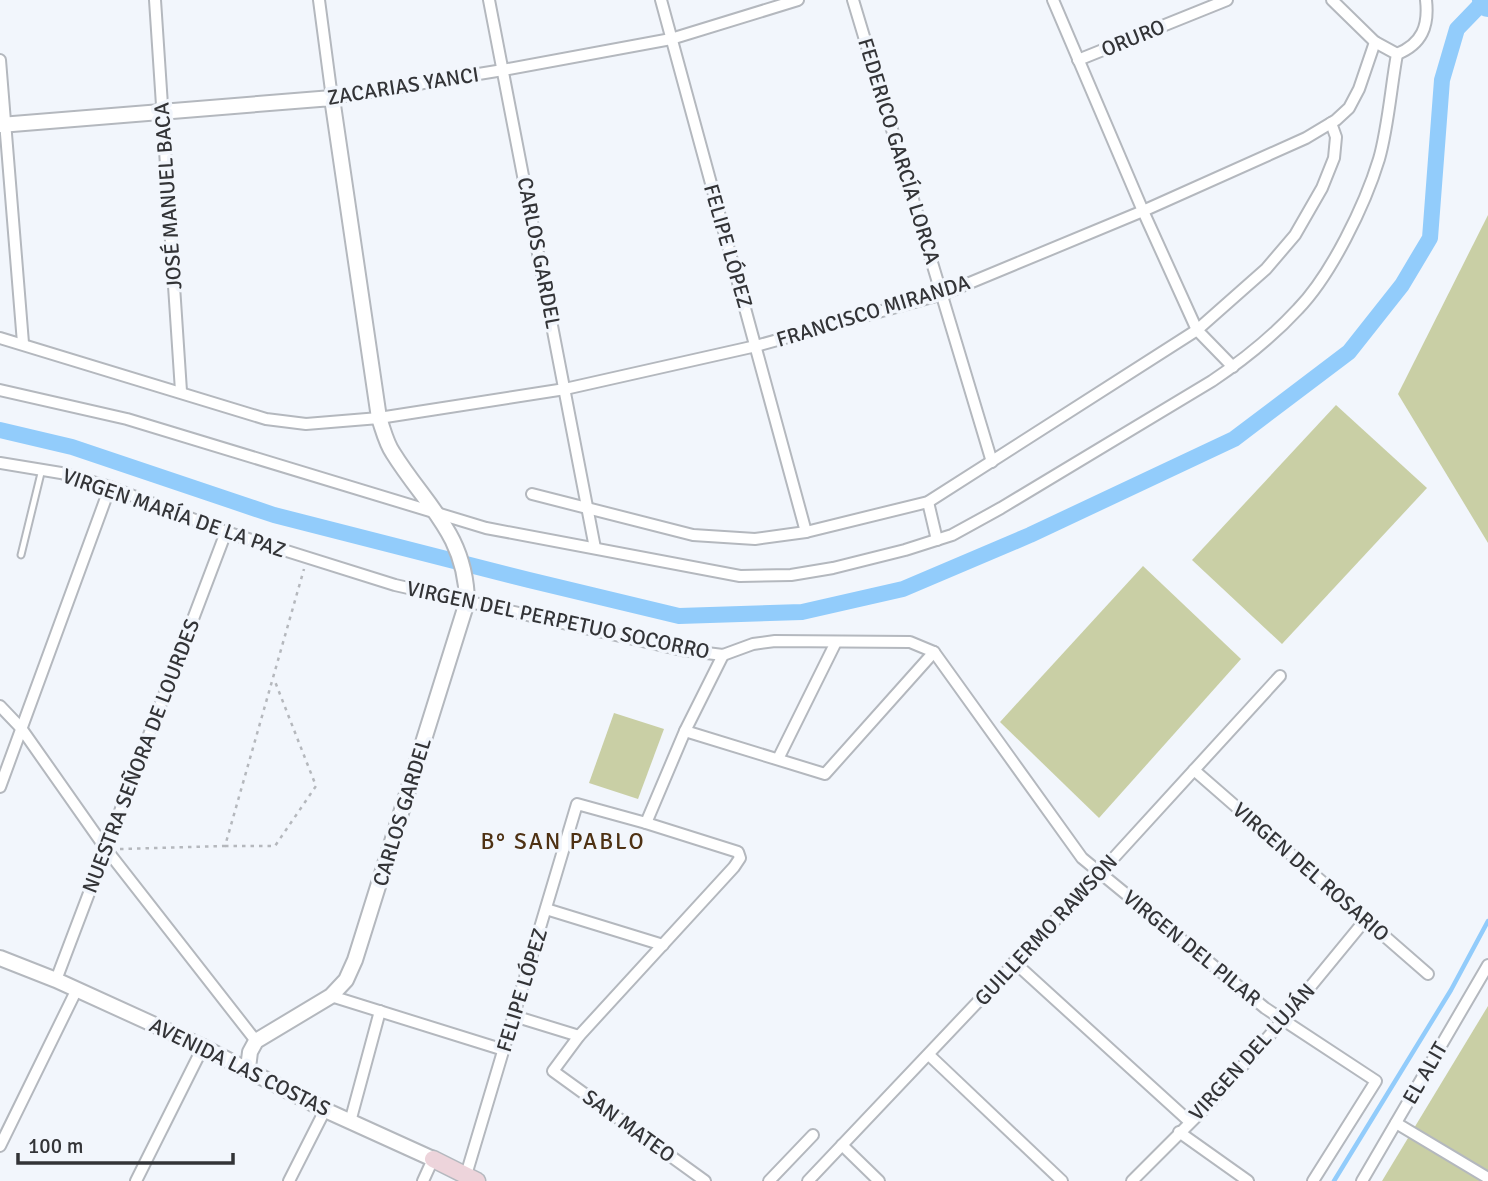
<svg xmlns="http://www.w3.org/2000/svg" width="1488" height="1181" viewBox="0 0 1488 1181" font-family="Signika,sans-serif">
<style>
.green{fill:#c9cfa5}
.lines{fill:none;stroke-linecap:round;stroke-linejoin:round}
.stream{stroke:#92ccfb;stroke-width:4.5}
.canal{stroke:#92ccfb;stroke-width:16}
.river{stroke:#92ccfb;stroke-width:26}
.service-casing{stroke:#b4b8be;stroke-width:9}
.minor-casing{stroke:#b4b8be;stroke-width:14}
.tertiary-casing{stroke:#b4b8be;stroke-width:18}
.secondary-casing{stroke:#b4b8be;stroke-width:19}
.path{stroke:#b5b8bd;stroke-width:2.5;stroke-dasharray:3.5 5;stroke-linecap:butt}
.service{stroke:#fff;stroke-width:5}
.minor{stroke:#fff;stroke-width:10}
.tertiary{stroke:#fff;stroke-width:14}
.secondary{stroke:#edd4db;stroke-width:16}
.labels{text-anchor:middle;stroke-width:7;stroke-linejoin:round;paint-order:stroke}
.street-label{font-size:21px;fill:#333437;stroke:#f2f6fc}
.neighbourhood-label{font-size:23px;letter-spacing:2px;fill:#4e3113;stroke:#f2f6fc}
</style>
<rect width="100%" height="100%" fill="#f2f6fc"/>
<!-- green -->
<g class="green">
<path d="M1488,215V543L1398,394Z"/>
<path d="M1336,405L1427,488L1282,644L1192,560Z"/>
<path d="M1143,566L1241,659L1099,818L1000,722Z"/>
<path d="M614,713L664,729L638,799L589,783Z"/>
<path d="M1488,1006V1181H1382Z"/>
</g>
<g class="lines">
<!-- stream -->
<path class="stream" d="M1334,1181L1451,990L1488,921"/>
<!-- canal -->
<path class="canal" d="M0,430L72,447L274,515L529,580L679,616L802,612L903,589L1030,535L1234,439L1349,352L1402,285L1430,238L1442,80L1457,29L1485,0"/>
<!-- river -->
<path class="river" d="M1485,0L1488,4"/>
<!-- service casing -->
<g class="service-casing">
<path id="service" d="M21,555L42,469"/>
</g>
<!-- minor casing -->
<g class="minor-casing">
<g id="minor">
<path d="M155,0L181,391"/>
<path d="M319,0L332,98L503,70L671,39L798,0"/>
<path d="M489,0L595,548"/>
<path d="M661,0L806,532"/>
<path d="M853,0L992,462"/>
<path d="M1053,0L1143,211L1197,330L1233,367"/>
<path d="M1397,54C1422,44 1429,26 1426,0"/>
<path d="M0,60L23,343"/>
<path d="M1078,60L1227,0"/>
<path d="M0,338L266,419L306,424L379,418L565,389L756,346L943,294L1143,211L1306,138L1336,120L1349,108L1359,89L1375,42"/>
<path d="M0,390L127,419L486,528L740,576L791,575L833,568L905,550L952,535L1001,508L1212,381C1242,361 1273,336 1298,309C1331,275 1365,205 1379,159C1388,128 1391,87 1397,54L1375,42L1332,0"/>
<path d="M0,463L61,473L110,487L226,532L395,585L682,650L723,655L753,644L775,641L910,642L934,652L1082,858L1265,1008L1376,1081L1313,1181"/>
<path d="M532,494L693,535L755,539L806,532L928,502L1197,330L1266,269L1295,235L1322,188L1334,158L1336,137L1331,123"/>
<path d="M928,502L937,540"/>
<path d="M0,706L21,728L106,849L256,1041"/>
<path d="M685,731L825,774L934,652"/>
<path d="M778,759L836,642"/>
<path d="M1194,770L1428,974"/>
<path d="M0,787L110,487"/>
<path d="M646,823L685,731L723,655"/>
<path d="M546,909L663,945"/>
<path d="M1014,962L1190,1122"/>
<path d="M56,980L226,532"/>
<path d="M331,996L504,1050"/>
<path d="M514,1016L579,1036"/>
<path d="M929,1055L1062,1181"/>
<path d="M350,1122L380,1011"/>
<path d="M1396,1123L1488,1178"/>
<path d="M1179,1132L1248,1181"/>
<path d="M842,1145L879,1181"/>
<path d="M0,1146L77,989"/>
<path d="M466,1175L577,804L646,823L738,852L740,858L734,867L579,1036L553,1071L705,1181"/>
<path d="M136,1181L203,1047"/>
<path d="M289,1181L325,1110"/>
<path d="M423,1181L433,1159"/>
<path d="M769,1181L813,1135"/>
<path d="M808,1181L1099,874L1280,676"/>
<path d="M1132,1181L1210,1103L1283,1020L1366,919"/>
<path d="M1362,1181L1488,965"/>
</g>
</g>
<!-- tertiary casing -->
<g class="tertiary-casing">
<g id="tertiary">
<path d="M0,125L332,98L379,418C383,429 386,443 393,453C426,506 466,534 467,602L355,960L346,980L331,996L256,1041L250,1052L248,1068"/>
<path d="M0,958L56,980L203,1047L325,1110L433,1159"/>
</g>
</g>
<!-- secondary casing -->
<g class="secondary-casing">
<path id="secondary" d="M433,1159L477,1181"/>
</g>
<!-- path -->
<g class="path">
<path d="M225,846H275L316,786L274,679"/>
<path d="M120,849L225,846L304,569"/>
</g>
<!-- service -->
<use href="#service" class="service"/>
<!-- minor -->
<use href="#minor" class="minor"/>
<!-- tertiary -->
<use href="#tertiary" class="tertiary"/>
<!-- secondary -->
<use href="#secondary" class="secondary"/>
</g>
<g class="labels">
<!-- street labels -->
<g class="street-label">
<text transform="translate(1133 38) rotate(-22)" y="7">ORURO</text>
<text transform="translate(403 86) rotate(-9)" y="7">ZACARIAS YANCI</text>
<text transform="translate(899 151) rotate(73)" y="7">FEDERICO GARCÍA LORCA</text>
<text transform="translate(168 196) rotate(-94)" y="7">JOSÉ MANUEL BACA</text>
<text transform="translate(728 246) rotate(74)" y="7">FELIPE LÓPEZ</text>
<text transform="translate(539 253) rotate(79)" y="7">CARLOS GARDEL</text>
<text transform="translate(873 311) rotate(-17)" y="7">FRANCISCO MIRANDA</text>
<text transform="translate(174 513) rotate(19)" y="7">VIRGEN MARÍA DE LA PAZ</text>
<text transform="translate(558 620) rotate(12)" y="7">VIRGEN DEL PERPETUO SOCORRO</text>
<text transform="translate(141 756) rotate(-69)" y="7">NUESTRA SEÑORA DE LOURDES</text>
<text transform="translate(402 812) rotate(-73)" y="7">CARLOS GARDEL</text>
<text transform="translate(1311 872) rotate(41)" y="7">VIRGEN DEL ROSARIO</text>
<text transform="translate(1046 930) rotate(-47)" y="7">GUILLERMO RAWSON</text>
<text transform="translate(1192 948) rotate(39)" y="7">VIRGEN DEL PILAR</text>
<text transform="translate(522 990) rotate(-73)" y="7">FELIPE LÓPEZ</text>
<text transform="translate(1252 1052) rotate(-48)" y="7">VIRGEN DEL LUJÁN</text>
<text transform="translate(240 1067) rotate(26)" y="7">AVENIDA LAS COSTAS</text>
<text transform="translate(1425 1073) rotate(-60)" y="7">EL ALIT</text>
<text transform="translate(629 1126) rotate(36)" y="7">SAN MATEO</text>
</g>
<!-- neighbourhood labels -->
<g class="neighbourhood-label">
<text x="563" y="849">B° SAN PABLO</text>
</g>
</g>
<!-- scale -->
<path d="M18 1153v10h215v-10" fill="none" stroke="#333437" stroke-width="3.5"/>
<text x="28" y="1153" font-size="21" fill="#333437" stroke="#f2f6fc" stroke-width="5" paint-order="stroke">100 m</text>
</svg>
